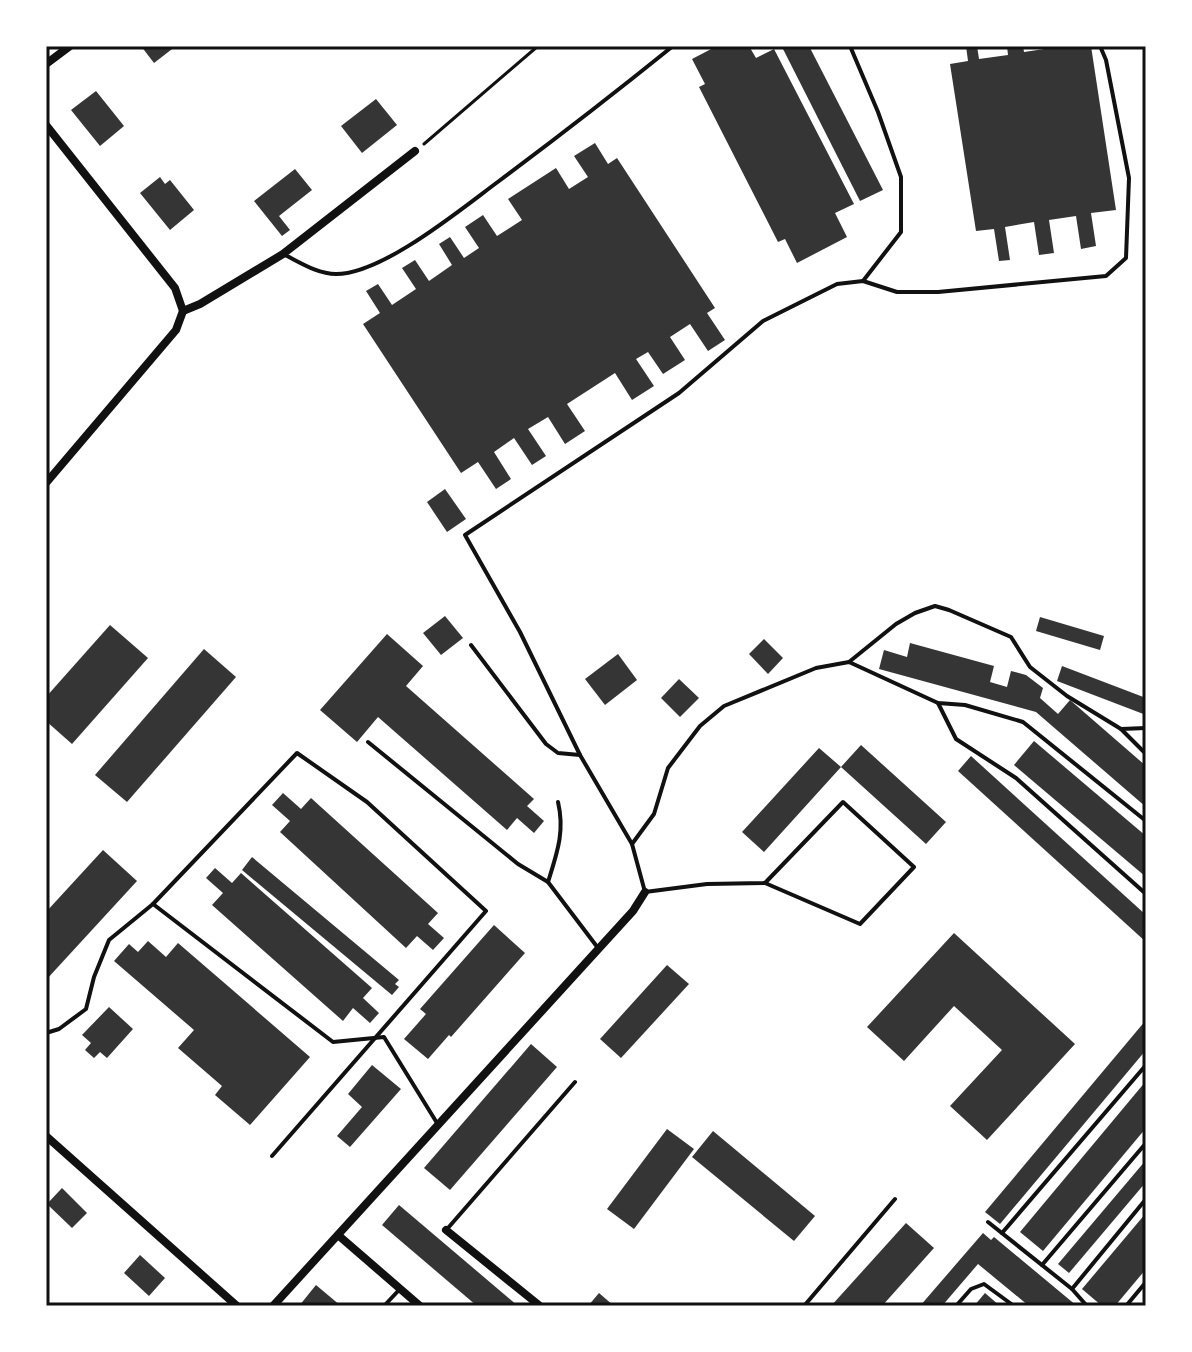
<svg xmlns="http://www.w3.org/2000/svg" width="1192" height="1352" viewBox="0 0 1192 1352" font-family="'DM Sans',sans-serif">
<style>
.building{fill:#353535}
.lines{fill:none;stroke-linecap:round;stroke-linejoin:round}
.path{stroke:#111;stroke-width:3}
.service{stroke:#111;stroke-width:4}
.minor{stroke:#111;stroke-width:8}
.neatline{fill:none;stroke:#111;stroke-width:3}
</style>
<rect width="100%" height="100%" fill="#fff"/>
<!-- building -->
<g class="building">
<path d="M141,46H176L154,63Z"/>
<path d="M717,46H749L756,58L774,49L854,204L835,213L847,237L797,263L785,239L778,242L699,87L705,84L692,59Z"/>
<path d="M784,46H809L883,190L860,201L782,47Z"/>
<path d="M966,46H977L979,59L1008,55L1007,46H1023L1024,52L1051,48L1050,46H1091L1116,210L1091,213L1096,246L1081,249L1076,216L1049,220L1054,253L1039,255L1034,222L1005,227L1010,260L999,261L994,229L976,231L950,64L968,61Z"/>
<path d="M96,91L124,126L100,146L71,110Z"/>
<path d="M376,99L397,125L362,153L341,126Z"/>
<path d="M595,143L608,164L617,158L715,308L707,313L725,340L708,351L690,324L670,337L685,360L663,374L648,352L636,359L654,386L632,400L615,373L567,404L585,431L565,444L548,417L528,429L546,456L532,465L514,438L494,452L511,479L496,489L478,462L461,473L363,324L380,313L366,291L378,284L392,305L416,289L402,268L415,260L429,281L452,265L439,244L450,237L464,258L479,248L465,227L483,215L497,236L522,220L508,199L556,168L569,189L588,177L574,156Z"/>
<path d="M295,169L312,190L279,216L290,230L282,236L254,201Z"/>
<path d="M160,177L165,184L170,180L194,210L170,230L140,193Z"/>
<path d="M445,489L466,519L447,532L427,502Z"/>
<path d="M445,616L463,638L441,655L423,633Z"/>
<path d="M1040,617L1104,636L1100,650L1036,631Z"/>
<path d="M110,625L148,658L72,744L46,721V697Z"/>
<path d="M387,634L423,666L406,686L534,799L527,806L544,821L534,833L517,818L507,830L378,717L357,742L320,710Z"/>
<path d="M764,639L783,658L768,674L749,654Z"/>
<path d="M910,643L994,666L990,682L1007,687L1011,671L1026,675L1043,688L1040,698L1058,714L1070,700L1146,766V807L1036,712L879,669L884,650L907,657Z"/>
<path d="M204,649L236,677L127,802L95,775Z"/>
<path d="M618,654L637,680L605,705L585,679Z"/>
<path d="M1062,666L1146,698V715L1057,681Z"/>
<path d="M679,679L699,698L680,717L661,698Z"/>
<path d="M1034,741L1146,836V877L1014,765Z"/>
<path d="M861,745L946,822L926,844L841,767L764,852L742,832L819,748L841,767Z"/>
<path d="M971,756L1146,915V942L958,771Z"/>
<path d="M283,793L301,809L311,798L438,913L428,924L444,938L433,950L417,936L406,948L280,832L290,821L272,805Z"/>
<path d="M103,850L137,881L46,980V912Z"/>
<path d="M252,857L399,980L395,984L399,987L392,995L242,870Z"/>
<path d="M215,868L232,883L241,873L372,988L363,998L379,1013L370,1023L353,1008L343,1021L212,905L223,893L206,878Z"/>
<path d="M494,925L525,953L451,1037L449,1035L428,1059L404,1039L426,1014L420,1009Z"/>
<path d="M954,933L1075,1044L987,1140L950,1106L1002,1050L954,1006L904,1061L867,1027Z"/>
<path d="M148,941L166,957L178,943L310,1057L250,1125L215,1095L222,1086L178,1048L194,1030L114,961L129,944L138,952Z"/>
<path d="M667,965L689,984L621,1058L600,1039Z"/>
<path d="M109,1007L133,1029L107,1058L100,1052L94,1058L85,1050L91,1043L82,1035Z"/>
<path d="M1146,1020V1050L1000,1224L985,1212Z"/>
<path d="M531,1044L557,1067L450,1190L424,1168Z"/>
<path d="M372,1065L401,1089L350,1147L337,1136L362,1107L348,1094Z"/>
<path d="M1146,1081V1128L1043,1251L1020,1232Z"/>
<path d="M667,1129L694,1149L634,1229L607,1209Z"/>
<path d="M713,1131L815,1216L794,1241L692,1157Z"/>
<path d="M1146,1160V1182L1069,1273L1058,1264Z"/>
<path d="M62,1188L87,1213L72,1228L47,1204Z"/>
<path d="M399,1205L518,1306H477L382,1225Z"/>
<path d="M1146,1213V1269L1115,1306H1102L1082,1289Z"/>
<path d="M906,1223L934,1248L882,1306H831Z"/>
<path d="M983,1233L991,1240L994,1237L1077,1306H1029L978,1264L942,1306H920Z"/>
<path d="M140,1255L165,1278L149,1296L124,1273Z"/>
<path d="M316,1285L341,1306H299Z"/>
<path d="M599,1293L614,1306H588Z"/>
<path d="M985,1293L1000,1306H974Z"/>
</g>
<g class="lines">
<!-- path -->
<path class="path" d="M424,144L538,46"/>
<!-- service -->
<g class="service">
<path d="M850,46L878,112L901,177V232L863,281"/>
<path d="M285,255C301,263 318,274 336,274C383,274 461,209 499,181C558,137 616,92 673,46"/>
<path d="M471,645L546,744L558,753L580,755"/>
<path d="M849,662L896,624L915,613L935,606L949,610L1011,637L1030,667L1067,696L1121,729L1146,754"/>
<path d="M938,703L956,739L1016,778L1146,894"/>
<path d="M1121,729L1146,728"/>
<path d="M368,742L518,864L548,882L598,948"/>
<path d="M632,844L654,814L668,768L700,726L724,706L816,668L849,662L938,703L965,705L1023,722L1146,821"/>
<path d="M548,882C557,853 565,832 558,802"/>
<path d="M765,883L860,924L914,867L843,802L765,883L707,884L645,892L632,844L580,755L520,632L465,535L679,393L763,321L837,284L863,281L897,292H938L1106,276L1126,258L1129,178L1106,60L1100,46"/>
<path d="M153,904L297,753L367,802L486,911L272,1156"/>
<path d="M46,1033L59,1029L86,1009L94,977L109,940L153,904L333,1042L384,1037L437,1123"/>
<path d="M988,1222L1072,1289L1087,1306"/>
<path d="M448,1228L575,1082"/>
<path d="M1002,1233L1146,1065"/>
<path d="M1042,1265L1146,1143"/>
<path d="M1072,1289L1146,1199"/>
<path d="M384,1306L399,1290"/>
<path d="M804,1306L895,1199"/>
<path d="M956,1306L971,1289L984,1284L1014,1306"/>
<path d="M1126,1306L1146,1282"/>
</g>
<!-- minor -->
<g class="minor">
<path d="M46,64L70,46"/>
<path d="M46,125L175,288L183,311"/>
<path d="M183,311L200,304L283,254L415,151"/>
<path d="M46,483L176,330L183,311"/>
<path d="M46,1136L237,1306"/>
<path d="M446,1230L540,1306"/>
<path d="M338,1235L420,1306"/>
<path d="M273,1306L633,911L645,892"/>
</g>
</g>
<!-- border -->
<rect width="1192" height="1352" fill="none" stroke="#ffffff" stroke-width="96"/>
<rect x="48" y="48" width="1096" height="1256" class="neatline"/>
</svg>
